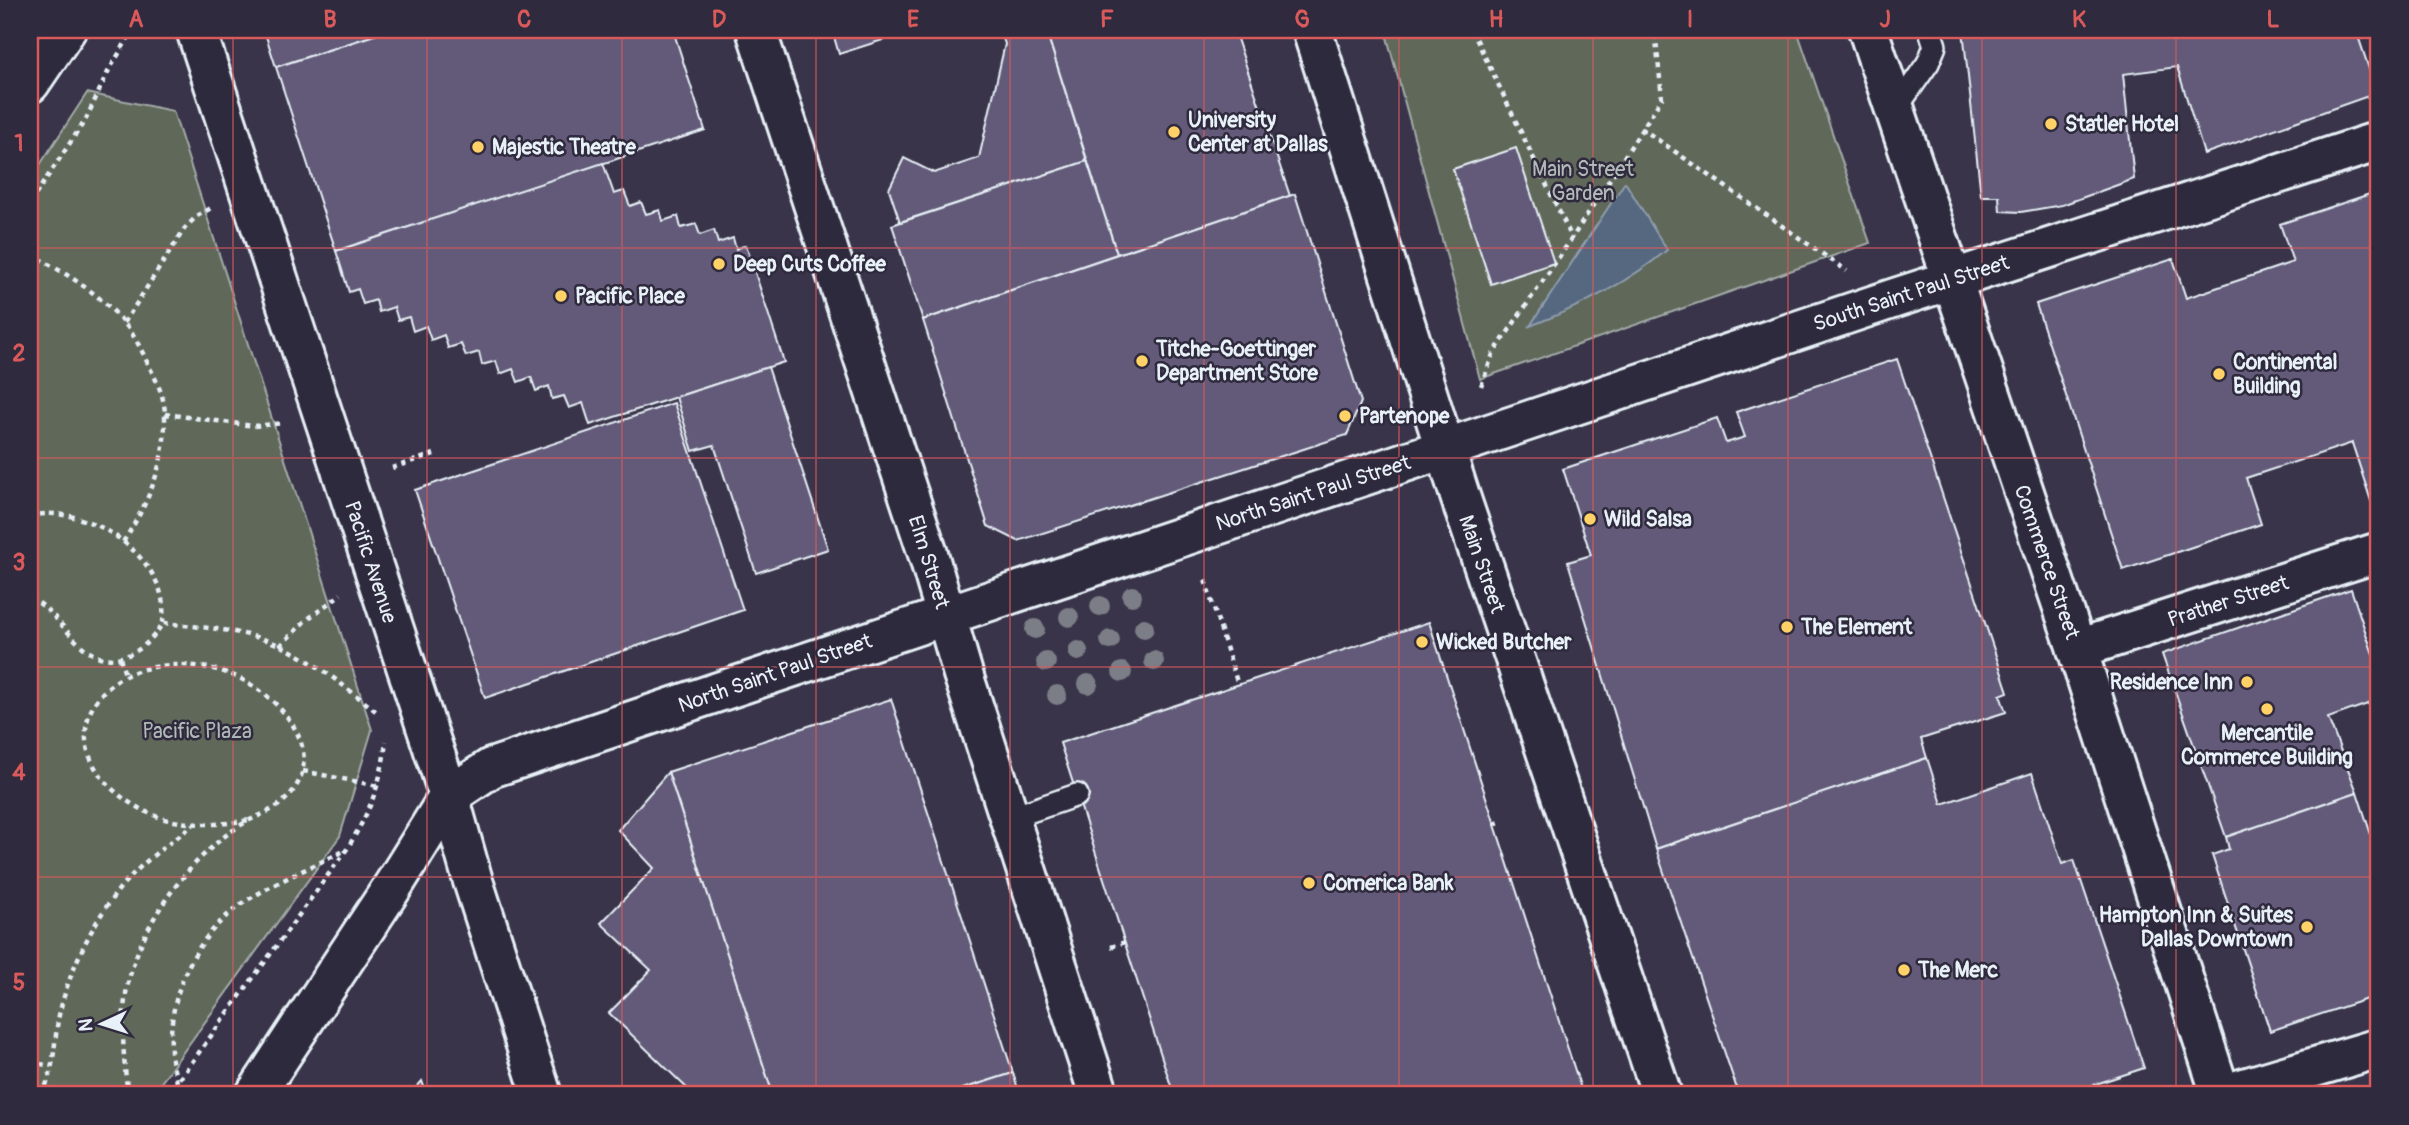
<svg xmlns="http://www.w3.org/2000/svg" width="2409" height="1125" viewBox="0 0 2409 1125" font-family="Pangolin,sans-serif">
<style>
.green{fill:#61675a;stroke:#a4aca9;stroke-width:2}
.water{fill:#54677f;stroke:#8f9eaf;stroke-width:2}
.building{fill:#625a78;stroke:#e8f1f8;stroke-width:2}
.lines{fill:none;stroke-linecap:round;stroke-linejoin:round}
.lane-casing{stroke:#e8f1f8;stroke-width:26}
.street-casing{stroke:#e8f1f8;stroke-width:44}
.secondary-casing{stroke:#e8f1f8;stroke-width:44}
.path{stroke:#e8f1f8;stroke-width:4.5;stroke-dasharray:5 5;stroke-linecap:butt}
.lane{stroke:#2f2a3d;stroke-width:21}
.street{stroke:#2f2a3d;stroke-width:38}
.secondary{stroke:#2f2a3d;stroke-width:38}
.tree{fill:#7c7e87}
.grid{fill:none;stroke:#da5a5c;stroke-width:2;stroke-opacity:0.55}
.poi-dot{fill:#ffd166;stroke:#2f2a3d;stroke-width:2.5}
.labels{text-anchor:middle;stroke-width:5;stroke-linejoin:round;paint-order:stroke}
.poi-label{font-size:21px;font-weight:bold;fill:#e8f1f8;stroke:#2f2a3d;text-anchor:start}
.park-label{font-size:21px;fill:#b2bab9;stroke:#2f2a3d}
.street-label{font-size:21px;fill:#e8f1f8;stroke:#2f2a3d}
.neatline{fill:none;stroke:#da5a5c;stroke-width:2.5}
.grid-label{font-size:23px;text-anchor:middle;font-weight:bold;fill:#da5a5c}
</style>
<rect width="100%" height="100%" fill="#393449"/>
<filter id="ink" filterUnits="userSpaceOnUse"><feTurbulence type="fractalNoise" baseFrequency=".0143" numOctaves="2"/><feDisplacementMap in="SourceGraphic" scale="14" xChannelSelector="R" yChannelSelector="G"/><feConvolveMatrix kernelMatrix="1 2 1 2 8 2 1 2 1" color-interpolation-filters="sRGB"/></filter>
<g filter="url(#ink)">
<!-- green -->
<g class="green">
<path d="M1385,30H1797L1870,243L1480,379Z"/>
<path d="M87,93L173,111L372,730L340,836L152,1095H30V180Z"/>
</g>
<!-- water -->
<path class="water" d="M1625,182L1667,250C1626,284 1580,307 1530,326Z"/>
<!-- building -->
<g class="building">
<path d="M264,30H390L276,67Z"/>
<path d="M390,30H673L705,130L336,251L276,67Z"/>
<path d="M832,30H914L839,54Z"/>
<path d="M1000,30H1046L1087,161L900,222L889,189L904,158L934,173L979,158L1005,44Z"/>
<path d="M1046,30H1234L1290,196L1117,254Z"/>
<path d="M1963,30H2356L2377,93L2204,154L2177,67L2123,74L2134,179L2062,205L2021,212L2000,211L1999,196H1981Z"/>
<path d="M1516,148L1554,263L1491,284L1453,169Z"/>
<path d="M1087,161L1117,254L923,320L892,225Z"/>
<path d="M603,163L614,194L624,191L630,206L641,202L646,214L660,210L663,221L678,216L681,228L696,224L700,235L714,230L718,243L733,238L736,249L746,245L784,362L590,425L583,403L569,408L564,396L552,399L549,386L536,391L531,377L518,382L513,369L500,374L496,361L482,365L479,352L466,356L461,344L448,348L444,335L431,340L426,326L413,331L409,317L398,320L394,307L379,312L376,300L363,304L358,289L349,292L336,251Z"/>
<path d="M2379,191V498L2371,501L2352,443L2246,478L2261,524L2123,570L2036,304L2173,259L2186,298L2293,262L2280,224Z"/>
<path d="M1295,194L1361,402L1347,435L1018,541L988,526L923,320Z"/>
<path d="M1897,359L2008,692L2000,695L2006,712L1921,739L1927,758L1656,849L1568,562L1591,555L1563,469L1717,418L1726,443L1745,437L1736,412Z"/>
<path d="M768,367L828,549L756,573L714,445L693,451L676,397Z"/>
<path d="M674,403L743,610L485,698L415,490Z"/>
<path d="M2351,589L2379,672V700L2328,718L2357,792L2226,837L2162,654Z"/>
<path d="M1429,622L1583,1095H1174L1060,743Z"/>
<path d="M891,699L1013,1073L944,1095H773L668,772Z"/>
<path d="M1927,758L1942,804L2032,773L2062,864L2074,860L2144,1068L2063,1095H1739L1656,849Z"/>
<path d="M668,772L773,1095H694L609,1013L651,970L601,923L654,868L618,830Z"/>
<path d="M2357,792L2379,859V995L2270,1031L2212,855L2229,849L2226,837Z"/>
<path d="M1013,1073L1020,1095H944Z"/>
<path d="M422,1081L427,1095H410Z"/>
</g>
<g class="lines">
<!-- lane casing -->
<g class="lane-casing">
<g id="lane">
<path d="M1895,110L1928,63L1935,46L1930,30"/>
<path d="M1010,818L1077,795"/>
</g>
</g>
<!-- street casing -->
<g class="street-casing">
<g id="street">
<path d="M2077,649L2379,552"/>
<path d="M449,796L473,881L542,1095"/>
</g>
</g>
<!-- secondary casing -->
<g class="secondary-casing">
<g id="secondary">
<path d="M196,30L449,796"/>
<path d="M756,30L929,557L963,674L1099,1095"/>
<path d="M1312,30L1460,496L1662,1095"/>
<path d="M1868,30L2077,649L2221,1095"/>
<path d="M30,83L66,30"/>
<path d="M255,1095L393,886L449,796L491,768L1895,298L2379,141"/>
<path d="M2221,1095L2379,1048"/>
</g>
</g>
<!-- path -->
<g class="path">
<path d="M1472,30L1572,238"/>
<path d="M1641,128L1847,271"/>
<path d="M30,203L86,119L108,72L133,30"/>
<path d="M30,254C63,271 101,294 125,324C135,336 142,351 149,366C157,381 165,398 165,416C166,463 148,504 123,542"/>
<path d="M124,323L185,228L197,216L211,208"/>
<path d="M1481,386L1493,354L1572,238L1662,98L1655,30"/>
<path d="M165,414L254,426L283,423"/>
<path d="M392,468L434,454"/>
<path d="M30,516C77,505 135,538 156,581C163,594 164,608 163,623"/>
<path d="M1205,580L1238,685"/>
<path d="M30,598C63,612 80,669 122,657C141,652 153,638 163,623C202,627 243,630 279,645C313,660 348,689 377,712"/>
<path d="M280,646L305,621L341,594"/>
<path d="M120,658L125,675"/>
<path d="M303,771L378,786"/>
<path d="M1494,824L1500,822"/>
<path d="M1111,947L1125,942"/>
<path d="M30,1062L51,1066"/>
<path d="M177,1082C175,1072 171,1061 171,1051C168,991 196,934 246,901C278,881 313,866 346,850"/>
<path d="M41,1095C57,1069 53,1035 61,1007C72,965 93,922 120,888C141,863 168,844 193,825"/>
<path d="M128,1095C124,1064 121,1032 125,1000C134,936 175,876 225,836C233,830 243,823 252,819C265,813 278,808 288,797C331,751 277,693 232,675C190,658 123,660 96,701C63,754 116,805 165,819C193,826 220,825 249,820"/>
<path d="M168,1095L347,849C370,811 381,785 386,741"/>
</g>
<!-- lane -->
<use href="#lane" class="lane"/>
<!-- street -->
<use href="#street" class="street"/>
<!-- secondary -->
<use href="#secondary" class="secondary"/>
</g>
<!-- trees -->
<g class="tree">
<circle cx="1132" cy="596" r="10"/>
<circle cx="1100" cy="606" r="10"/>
<circle cx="1069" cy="617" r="10"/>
<circle cx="1144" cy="628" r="10"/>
<circle cx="1035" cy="629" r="10"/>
<circle cx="1110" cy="640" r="10"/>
<circle cx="1078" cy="651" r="10"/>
<circle cx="1154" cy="661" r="10"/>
<circle cx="1046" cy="662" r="10"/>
<circle cx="1122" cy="672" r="10"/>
<circle cx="1088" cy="684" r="10"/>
<circle cx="1057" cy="695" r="10"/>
</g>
</g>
<!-- grid -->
<path class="grid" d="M233,30V1095M427,30V1095M622,30V1095M816,30V1095M1010,30V1095M1204,30V1095M1399,30V1095M1593,30V1095M1788,30V1095M1982,30V1095M2176,30V1095M30,248H2379M30,458H2379M30,667H2379M30,877H2379"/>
<!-- markers -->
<g class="poi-dot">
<circle cx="2051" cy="124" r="7"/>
<circle cx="1174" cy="132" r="7"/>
<circle cx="478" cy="147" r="7"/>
<circle cx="719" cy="264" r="7"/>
<circle cx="561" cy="296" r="7"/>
<circle cx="1142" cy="361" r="7"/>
<circle cx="2219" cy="374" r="7"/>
<circle cx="1345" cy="416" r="7"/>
<circle cx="1590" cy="519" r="7"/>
<circle cx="1787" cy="627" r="7"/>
<circle cx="1422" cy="642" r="7"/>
<circle cx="2247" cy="682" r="7"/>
<circle cx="2267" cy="709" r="7"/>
<circle cx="1309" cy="883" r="7"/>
<circle cx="2307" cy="927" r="7"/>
<circle cx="1904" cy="970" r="7"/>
</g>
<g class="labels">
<!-- poi labels -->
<g class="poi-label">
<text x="1188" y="127">University<tspan x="1188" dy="24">Center at Dallas</tspan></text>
<text x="2065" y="131">Statler Hotel</text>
<text x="492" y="154">Majestic Theatre</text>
<text x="733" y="271">Deep Cuts Coffee</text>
<text x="575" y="303">Pacific Place</text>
<text x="1156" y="356">Titche-Goettinger<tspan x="1156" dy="24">Department Store</tspan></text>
<text x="2233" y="369">Continental<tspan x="2233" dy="24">Building</tspan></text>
<text x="1359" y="423">Partenope</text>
<text x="1604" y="526">Wild Salsa</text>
<text x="1801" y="634">The Element</text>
<text x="1436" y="649">Wicked Butcher</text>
<text x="2233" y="689" text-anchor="end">Residence Inn</text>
<text x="2267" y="740" text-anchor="middle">Mercantile<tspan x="2267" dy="24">Commerce Building</tspan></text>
<text x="1323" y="890">Comerica Bank</text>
<text x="2293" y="922" text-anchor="end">Hampton Inn &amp; Suites<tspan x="2293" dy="24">Dallas Downtown</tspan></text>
<text x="1918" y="977">The Merc</text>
</g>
<!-- park labels -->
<g class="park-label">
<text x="1583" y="176">Main Street<tspan x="1583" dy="24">Garden</tspan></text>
<text x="197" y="738">Pacific Plaza</text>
</g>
<!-- street labels -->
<g class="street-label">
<text transform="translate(1911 293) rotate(-18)" y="7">South Saint Paul Street</text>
<text transform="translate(1313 493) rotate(-18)" y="7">North Saint Paul Street</text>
<text transform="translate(371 562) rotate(72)" y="7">Pacific Avenue</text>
<text transform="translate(929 562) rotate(73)" y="7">Elm Street</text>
<text transform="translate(2047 562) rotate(71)" y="7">Commerce Street</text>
<text transform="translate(1482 564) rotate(71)" y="7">Main Street</text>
<text transform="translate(2228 601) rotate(-18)" y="7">Prather Street</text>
<text transform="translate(775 673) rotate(-19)" y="7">North Saint Paul Street</text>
</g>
</g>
<!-- margin -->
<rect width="2409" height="1125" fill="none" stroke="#2f2a3d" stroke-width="77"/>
<!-- north arrow -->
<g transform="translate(102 1024) rotate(266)" stroke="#2f2a3d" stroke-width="5" paint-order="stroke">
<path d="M0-5L12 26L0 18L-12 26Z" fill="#e8f1f8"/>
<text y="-10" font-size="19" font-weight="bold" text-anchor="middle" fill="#e8f1f8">N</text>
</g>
<rect x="38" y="38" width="2332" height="1048" class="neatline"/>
<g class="grid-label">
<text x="136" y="27">A</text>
<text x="330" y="27">B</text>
<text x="524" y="27">C</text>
<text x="719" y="27">D</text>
<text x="913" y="27">E</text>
<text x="1107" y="27">F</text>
<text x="1302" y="27">G</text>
<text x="1496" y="27">H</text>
<text x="1690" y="27">I</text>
<text x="1885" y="27">J</text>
<text x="2079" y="27">K</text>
<text x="2273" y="27">L</text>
<text x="19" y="151">1</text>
<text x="19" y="361">2</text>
<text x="19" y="570">3</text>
<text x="19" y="780">4</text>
<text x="19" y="990">5</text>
</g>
</svg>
